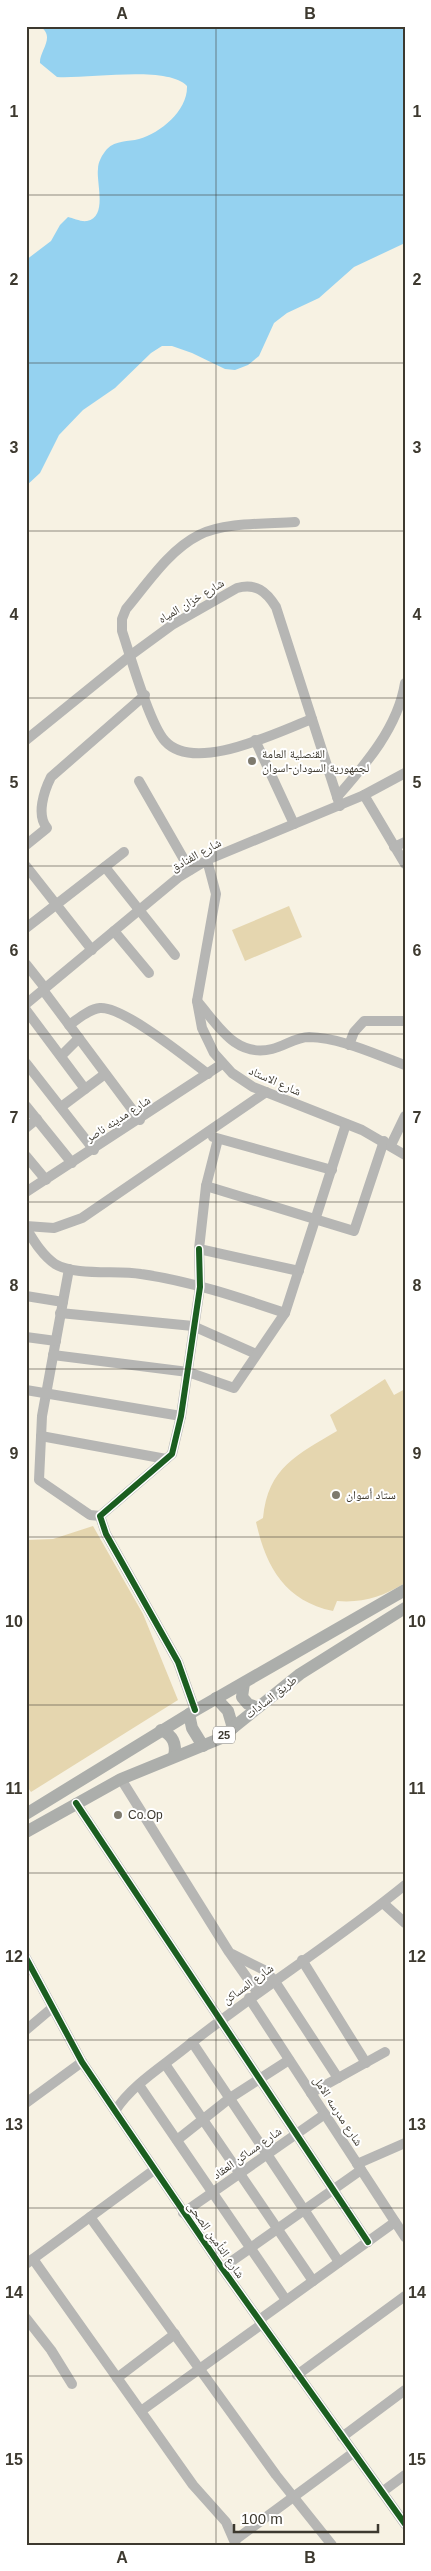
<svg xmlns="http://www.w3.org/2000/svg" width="431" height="2571" viewBox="0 0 431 2571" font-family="Arial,'Noto Naskh Arabic',sans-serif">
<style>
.green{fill:#e5d6af}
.water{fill:#95d2f0}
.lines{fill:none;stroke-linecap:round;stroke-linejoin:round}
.minor{stroke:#b6b6b4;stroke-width:10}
.major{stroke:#acaeab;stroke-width:12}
.cycleway-casing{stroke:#fff;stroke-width:9}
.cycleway{stroke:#1b5e20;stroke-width:6}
.grid{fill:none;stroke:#3d392f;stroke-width:1;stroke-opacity:0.55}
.poi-dot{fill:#7e7a6e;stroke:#fff;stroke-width:2}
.labels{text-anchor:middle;stroke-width:4;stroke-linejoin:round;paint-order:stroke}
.shield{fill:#fff;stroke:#77746d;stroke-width:1}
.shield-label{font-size:11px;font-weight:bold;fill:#3d392f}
.street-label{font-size:12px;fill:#3d392f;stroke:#fff}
.poi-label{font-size:12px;fill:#3d392f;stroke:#fff;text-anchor:start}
.neatline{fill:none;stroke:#3d392f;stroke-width:2}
.grid-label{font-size:16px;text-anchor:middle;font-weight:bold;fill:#3d392f}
</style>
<rect width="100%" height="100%" fill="#f7f2e3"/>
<!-- green -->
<g class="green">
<path d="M289,906L302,937L245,961L232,930Z"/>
<path d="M385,1379L394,1395L405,1389V1583C382,1597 363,1603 337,1601L333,1611C285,1601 266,1567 256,1522L263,1518C268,1467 297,1455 337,1431L330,1415Z"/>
<path d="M93,1526L143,1614L178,1700L31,1792L26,1785V1540L53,1539Z"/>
</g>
<!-- water -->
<path class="water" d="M39,26H405V243L354,267L319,298L287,313L274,323L259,356L248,365L235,370L225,369L192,353L172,346H162L151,353L115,388L83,410L59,435L40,473L26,486V260L51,241L60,225L68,217C73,218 81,222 87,221C108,217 96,182 98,169C98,162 102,155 107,149C116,140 128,142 139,139C161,133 188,110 187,86C168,65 87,79 57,77L40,63C39,51 57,36 39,26Z"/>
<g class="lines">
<!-- minor -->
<g class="minor">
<path d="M295,522C268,524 224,522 199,535C169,550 147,584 126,609L122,619V631C130,655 150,725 165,741C195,774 277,732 312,719"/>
<path d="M26,740L131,655L172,625L237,588C256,583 266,591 276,607L340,806"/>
<path d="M255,740L294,824"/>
<path d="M139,781L190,870"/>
<path d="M364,795L405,864"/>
<path d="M337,797C366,764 398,727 405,683"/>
<path d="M26,845L47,828C36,815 44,791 51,777L145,695"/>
<path d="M394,847L405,842"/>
<path d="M207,860L216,894L197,1001L202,1028L214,1053L232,1073L253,1087L362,1130L405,1155"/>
<path d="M26,866L92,950"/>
<path d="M105,867L175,955"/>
<path d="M26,928L124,852"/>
<path d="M114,931L149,973"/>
<path d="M26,964L45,988"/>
<path d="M43,990L140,1120"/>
<path d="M197,1001C218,1025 235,1058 272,1049C285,1046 296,1037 309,1037C342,1038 374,1054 405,1065"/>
<path d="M26,1004L179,877L207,860L364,795L405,773"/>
<path d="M26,1010L85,1089"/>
<path d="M69,1025C78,1019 89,1009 100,1008C123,1006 188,1059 208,1074"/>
<path d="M349,1045L354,1032L364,1021H405"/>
<path d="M61,1056L79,1038"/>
<path d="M26,1063L94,1150"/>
<path d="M26,1106L72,1163"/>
<path d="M61,1107L105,1074"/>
<path d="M26,1128L37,1119"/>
<path d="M213,1137L332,1170"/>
<path d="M218,1139L206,1186L354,1231L384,1141"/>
<path d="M391,1145L405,1116"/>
<path d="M26,1156L46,1180"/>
<path d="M206,1186L199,1249L299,1271"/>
<path d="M26,1192L222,1064"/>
<path d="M26,1226L54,1228L82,1218L266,1092"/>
<path d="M26,1228C34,1241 42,1255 55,1264C75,1276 117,1270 141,1274C190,1281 238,1297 285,1313"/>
<path d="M69,1269L42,1416L39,1480L90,1515L100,1516"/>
<path d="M26,1296L63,1302"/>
<path d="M60,1313L193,1326L256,1354"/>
<path d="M26,1337L56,1341"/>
<path d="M53,1355L188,1372L234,1388L285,1313L346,1124"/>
<path d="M26,1390L181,1416"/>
<path d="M41,1436L166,1459"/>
<path d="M195,1710L178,1662L106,1534L100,1516L172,1454L181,1416L200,1287L199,1249"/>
<path d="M121,1779L229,1952L257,1992"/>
<path d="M76,1803L368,2242"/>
<path d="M383,1903L405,1923"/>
<path d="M232,1954L264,1970L274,1980L338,2078"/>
<path d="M26,1958L82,2062L115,2111L222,2268L405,2524"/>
<path d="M302,1960L366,2063"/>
<path d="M249,1998L405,2237"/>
<path d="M26,2030L52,2008"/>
<path d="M192,2042L339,2262"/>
<path d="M165,2064L313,2281"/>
<path d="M139,2085L286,2300"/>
<path d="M311,2093L385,2052"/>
<path d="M26,2103L82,2062"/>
<path d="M115,2111C132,2085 160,2068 185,2048C256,1991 334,1943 405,1885"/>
<path d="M177,2140L230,2098L289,2060"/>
<path d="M357,2164L405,2143"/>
<path d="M183,2213L325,2114"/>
<path d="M90,2217L276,2475L332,2545"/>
<path d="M33,2259L193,2485L226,2522L236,2545"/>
<path d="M26,2264L154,2170"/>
<path d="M222,2268L361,2170"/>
<path d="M26,2318L51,2350L72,2384"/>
<path d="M259,2320L395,2222"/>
<path d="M297,2375L405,2296"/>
<path d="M117,2378L175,2334"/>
<path d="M141,2411L262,2324"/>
<path d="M342,2437L405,2390"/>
<path d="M382,2492L405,2475"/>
<path d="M235,2540L353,2453"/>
</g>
<!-- major -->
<g class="major">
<path d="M244,1683L242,1697L248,1704L256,1707"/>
<path d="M216,1698L228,1711L233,1728"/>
<path d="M189,1714L192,1728L203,1746"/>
<path d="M161,1730C173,1735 177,1744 174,1756"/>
<path d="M26,1814L189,1714L405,1590"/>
<path d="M26,1832L121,1779L219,1739L300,1674L405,1608"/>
</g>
<!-- cycleway casing -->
<g class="cycleway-casing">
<g id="cycleway">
<path d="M195,1710L178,1662L106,1534L100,1516L172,1454L181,1416L200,1287L199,1249"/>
<path d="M76,1803L368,2242"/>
<path d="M26,1958L82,2062L115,2111L222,2268L405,2524"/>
</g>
</g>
<!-- cycleway -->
<use href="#cycleway" class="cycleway"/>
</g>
<!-- grid -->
<path class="grid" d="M216,26V2545M26,195H405M26,363H405M26,531H405M26,698H405M26,866H405M26,1034H405M26,1202H405M26,1369H405M26,1537H405M26,1705H405M26,1873H405M26,2040H405M26,2208H405M26,2376H405"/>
<!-- markers -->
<g class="poi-dot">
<circle cx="252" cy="761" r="5"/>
<circle cx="336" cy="1495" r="5"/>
<circle cx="118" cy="1815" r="5"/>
</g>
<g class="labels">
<!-- shield labels -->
<rect class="shield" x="213" y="1726.5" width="22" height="17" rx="4"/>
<g class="shield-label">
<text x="224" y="1739">25</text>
</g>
<!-- street labels -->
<g class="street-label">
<text transform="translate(191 601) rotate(-31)" y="4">شارع خزان المياه</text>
<text transform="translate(196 855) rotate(-29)" y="4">شارع الفنادق</text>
<text transform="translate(275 1081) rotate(24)" y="4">شارع الاستاد</text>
<text transform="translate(118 1119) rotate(-33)" y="4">شارع مدينه ناصر</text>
<text transform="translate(271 1697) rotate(-38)" y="4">طريق السادات</text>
<text transform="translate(248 1984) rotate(-36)" y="4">شارع المساكن</text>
<text transform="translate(338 2111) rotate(57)" y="4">شارع مدرسه الامل</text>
<text transform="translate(247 2153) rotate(-35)" y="4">شارع مساكن العقاد</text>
<text transform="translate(216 2240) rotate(55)" y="4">شارع التأمين الصحى</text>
</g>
<!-- poi labels -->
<g class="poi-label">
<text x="262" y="758">القنصلية العامة<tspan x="262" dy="14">لجمهورية السودان-اسوان</tspan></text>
<text x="346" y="1499">ستاد أسوان</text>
<text x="128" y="1819">Co.Op</text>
</g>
</g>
<!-- border -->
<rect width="431" height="2571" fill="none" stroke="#ffffff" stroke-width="55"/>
<!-- scale -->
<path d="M234 2524v8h144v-8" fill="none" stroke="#3d392f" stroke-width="2.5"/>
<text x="241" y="2524" font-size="15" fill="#3d392f" stroke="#ffffff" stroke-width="4" paint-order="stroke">100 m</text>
<rect x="28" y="28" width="376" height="2516" class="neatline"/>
<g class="grid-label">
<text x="122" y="19">A</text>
<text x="310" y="19">B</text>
<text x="14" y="117">1</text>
<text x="417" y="117">1</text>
<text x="14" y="285">2</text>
<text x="417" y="285">2</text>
<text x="14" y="453">3</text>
<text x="417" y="453">3</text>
<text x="14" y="620">4</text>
<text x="417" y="620">4</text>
<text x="14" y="788">5</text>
<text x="417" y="788">5</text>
<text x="14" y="956">6</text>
<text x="417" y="956">6</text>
<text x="14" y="1123">7</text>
<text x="417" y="1123">7</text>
<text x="14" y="1291">8</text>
<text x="417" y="1291">8</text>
<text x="14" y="1459">9</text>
<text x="417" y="1459">9</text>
<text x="14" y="1627">10</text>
<text x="417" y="1627">10</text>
<text x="14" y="1794">11</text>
<text x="417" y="1794">11</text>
<text x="14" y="1962">12</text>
<text x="417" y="1962">12</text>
<text x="14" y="2130">13</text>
<text x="417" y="2130">13</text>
<text x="14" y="2298">14</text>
<text x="417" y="2298">14</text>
<text x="14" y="2465">15</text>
<text x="417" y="2465">15</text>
<text x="122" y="2563">A</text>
<text x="310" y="2563">B</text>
</g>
</svg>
